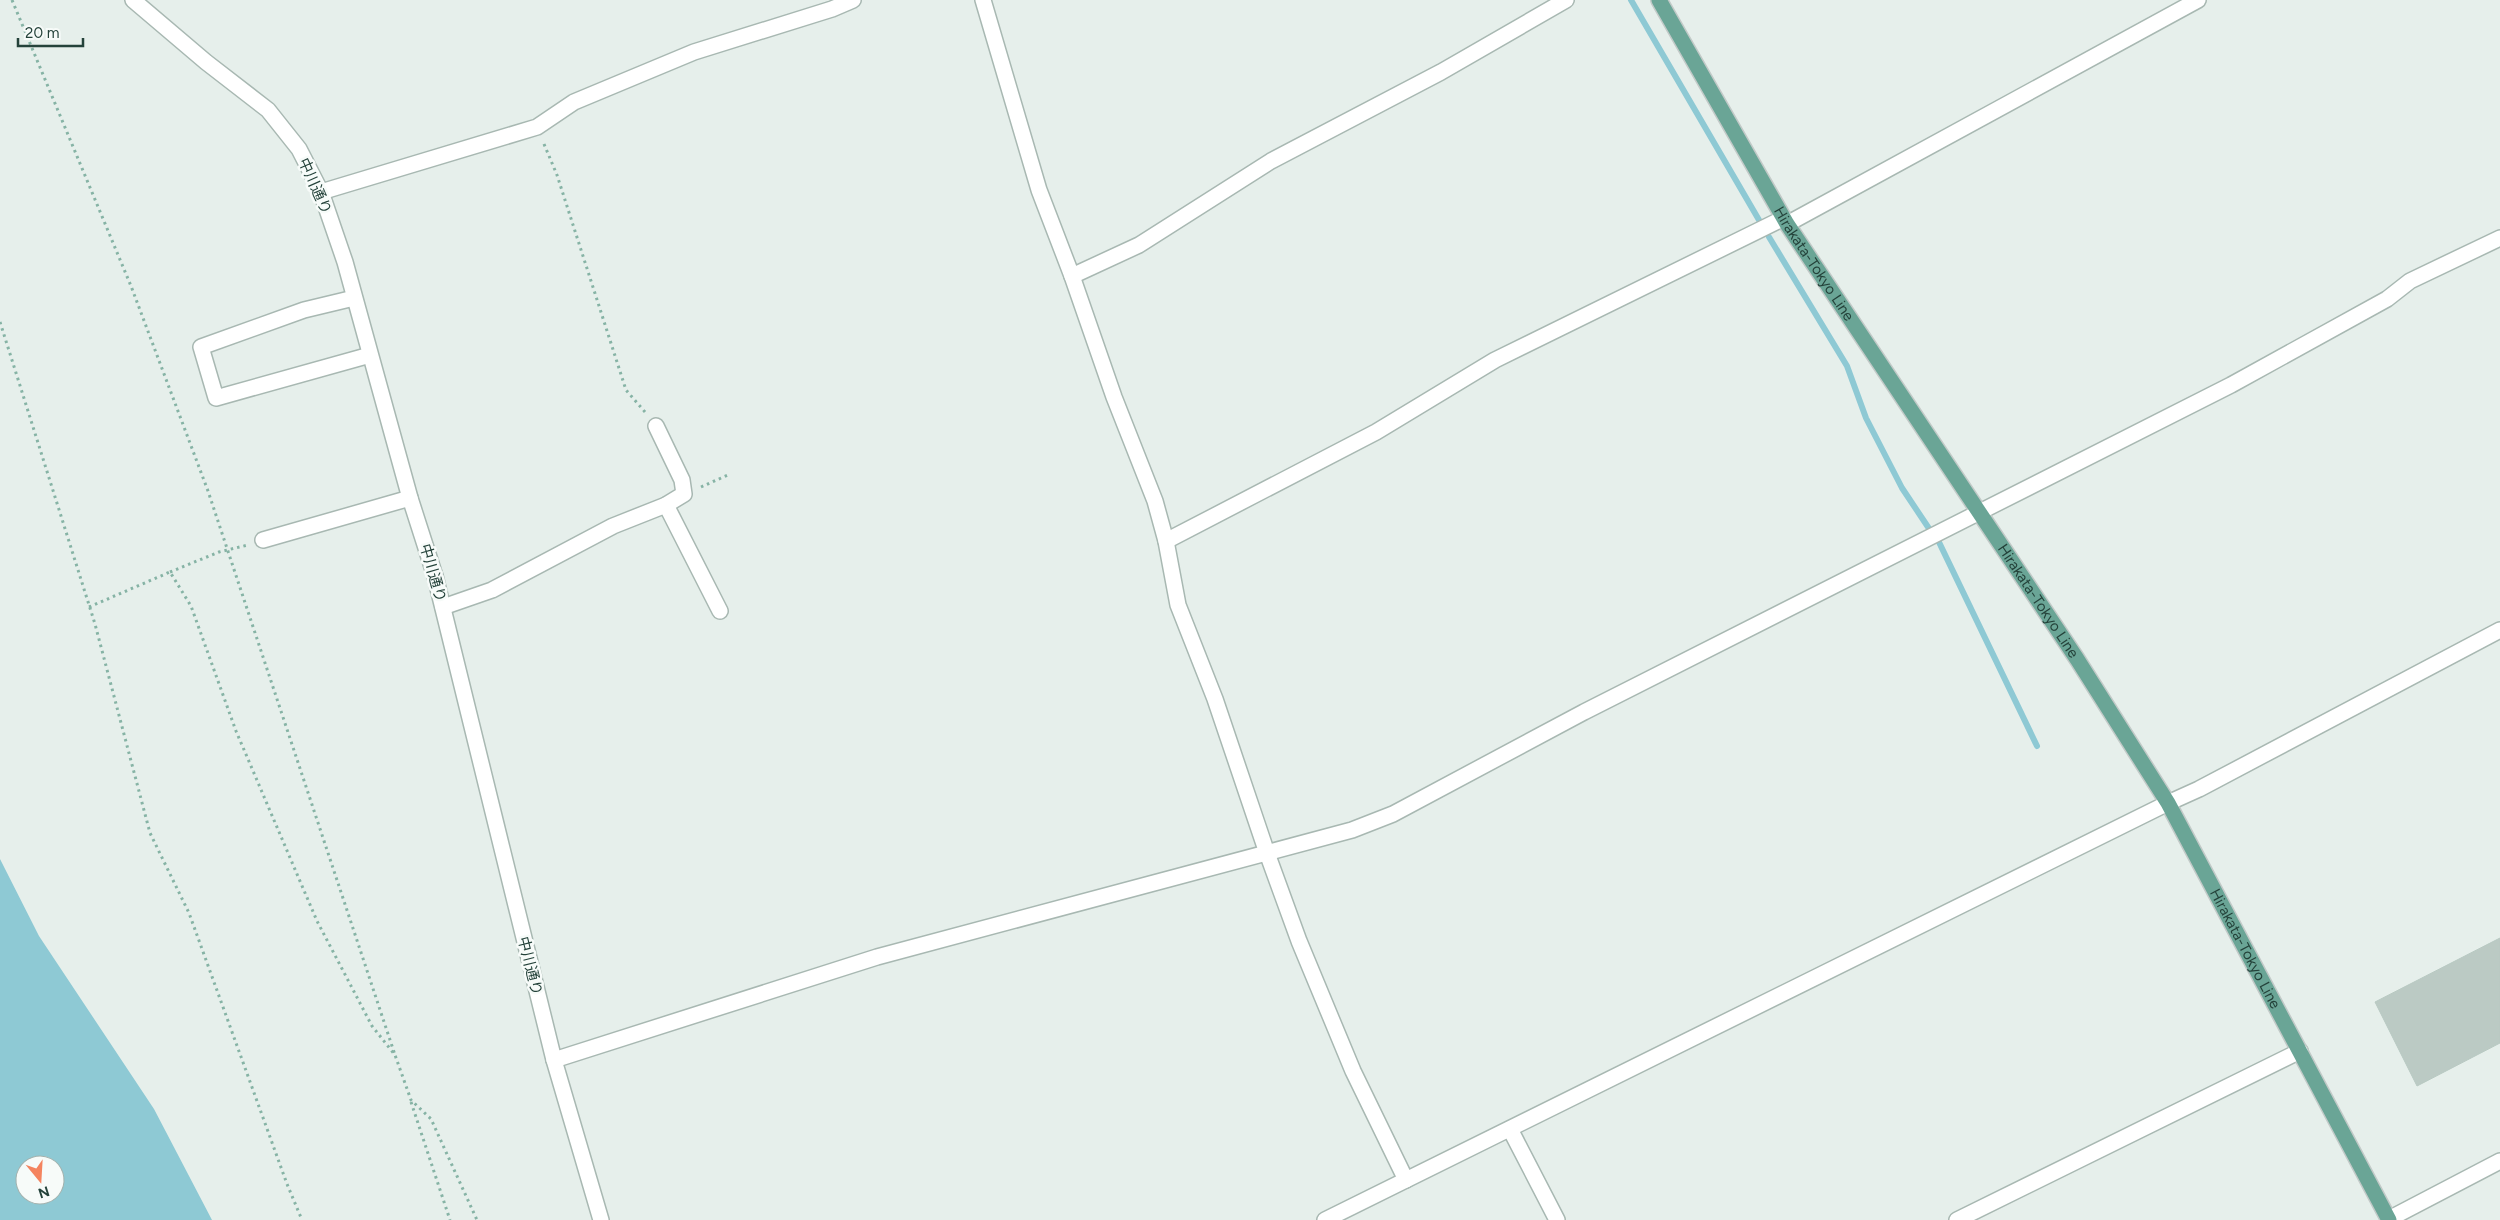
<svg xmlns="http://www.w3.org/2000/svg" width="2500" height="1220" viewBox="0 0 2500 1220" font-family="Figtree,'Noto Sans JP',sans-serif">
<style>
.water{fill:#8ec9d4;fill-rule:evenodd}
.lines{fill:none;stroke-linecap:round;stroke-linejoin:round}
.stream{stroke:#8ec9d4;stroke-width:6}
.building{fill:#bbcac4;stroke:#b8c9c2}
.minor-casing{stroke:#a8b8b2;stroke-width:18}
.major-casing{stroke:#c2cac8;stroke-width:18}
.path{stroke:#86b3a5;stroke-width:3;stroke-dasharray:2.5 4;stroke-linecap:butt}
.minor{stroke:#fff;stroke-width:15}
.major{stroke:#6aa596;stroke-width:15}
.labels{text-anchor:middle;stroke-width:5;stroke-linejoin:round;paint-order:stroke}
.street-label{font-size:15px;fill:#24423a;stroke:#f7fbf9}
</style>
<rect width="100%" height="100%" fill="#e6efeb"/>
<!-- water -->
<path class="water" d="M0,859L39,936L154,1109L212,1220H0ZM25,1165H55V1195H25Z"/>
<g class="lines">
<!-- stream -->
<g class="stream">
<path d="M1631,0L1759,220"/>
<path d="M1769,237L1847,366L1866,418L1902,488L1928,527"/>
<path d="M1937,538L2037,746"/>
</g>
</g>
<!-- building -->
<path class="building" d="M2500,938V1043L2417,1086L2375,1002Z"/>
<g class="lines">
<!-- minor casing -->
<g class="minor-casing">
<g id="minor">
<path d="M133,0L206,62L268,110L299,149L321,192L345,262L410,498L435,576L554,1060L601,1220"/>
<path d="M983,0L1039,190L1072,276L1114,397L1155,501L1166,541L1178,605L1215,699L1267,853L1299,941L1353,1071L1406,1180"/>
<path d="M321,192L537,127L574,102L694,52L832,9L853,0"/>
<path d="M1787,224L2198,0"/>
<path d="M1072,276L1139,245L1271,161L1441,72L1566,0"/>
<path d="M354,298L304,310L201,347L216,398L370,355"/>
<path d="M666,505L720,611"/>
<path d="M263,540L410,498"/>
<path d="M1166,541L1376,432L1495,360L1784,218"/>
<path d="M443,607L492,590L613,526L666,505L684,494L682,480L656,426"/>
<path d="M554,1060L877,957L1352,830L1393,814L1584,712L2231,385L2387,299L2410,281L2500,238"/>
<path d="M1510,1129L1557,1220"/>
<path d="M2389,1219L2500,1161"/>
<path d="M1325,1220L2168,803L2199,789L2500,630"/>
<path d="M1957,1220L2300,1051"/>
</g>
</g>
<!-- major casing -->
<g class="major-casing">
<g id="major">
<path id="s1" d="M1659,0L1787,224L2077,659L2168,803L2389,1220"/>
</g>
</g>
<!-- path -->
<g class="path">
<path d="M12,0L131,286L208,491L395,1055"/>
<path d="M544,144L557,175L626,390L645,412"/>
<path d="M0,322L95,624L150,833L189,913L287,1184L302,1220"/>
<path d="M701,487L730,474"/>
<path d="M170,572L219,552L248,545"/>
<path d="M89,607L170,572L191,606L236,731L317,921L372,1026L395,1055L411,1100L431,1119L477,1220"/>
<path d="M411,1102L450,1220"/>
</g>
<!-- minor -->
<use href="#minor" class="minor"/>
<!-- major -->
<use href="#major" class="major"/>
</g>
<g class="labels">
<!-- street labels -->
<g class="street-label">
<text transform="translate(315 186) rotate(66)" y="5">中川通り</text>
<text dy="5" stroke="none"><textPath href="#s1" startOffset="306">Hirakata-Tokyo Line</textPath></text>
<text transform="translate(433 573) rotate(74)" y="5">中川通り</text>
<text dy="5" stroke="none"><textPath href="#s1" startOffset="711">Hirakata-Tokyo Line</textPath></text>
<text dy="5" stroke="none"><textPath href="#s1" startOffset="1116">Hirakata-Tokyo Line</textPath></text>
<text transform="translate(530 966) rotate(76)" y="5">中川通り</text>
</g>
</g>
<!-- north arrow -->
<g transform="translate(40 1180) rotate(162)"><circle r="24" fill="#f7fbf9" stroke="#a3b1ad"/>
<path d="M0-4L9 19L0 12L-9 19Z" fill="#f4845f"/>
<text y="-8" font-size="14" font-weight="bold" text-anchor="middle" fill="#24423a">N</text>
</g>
<!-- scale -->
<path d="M18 38v8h65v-8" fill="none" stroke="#24423a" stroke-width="2.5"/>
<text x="25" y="38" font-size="15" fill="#24423a" stroke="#f7fbf9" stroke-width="4" paint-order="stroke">20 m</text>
</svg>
